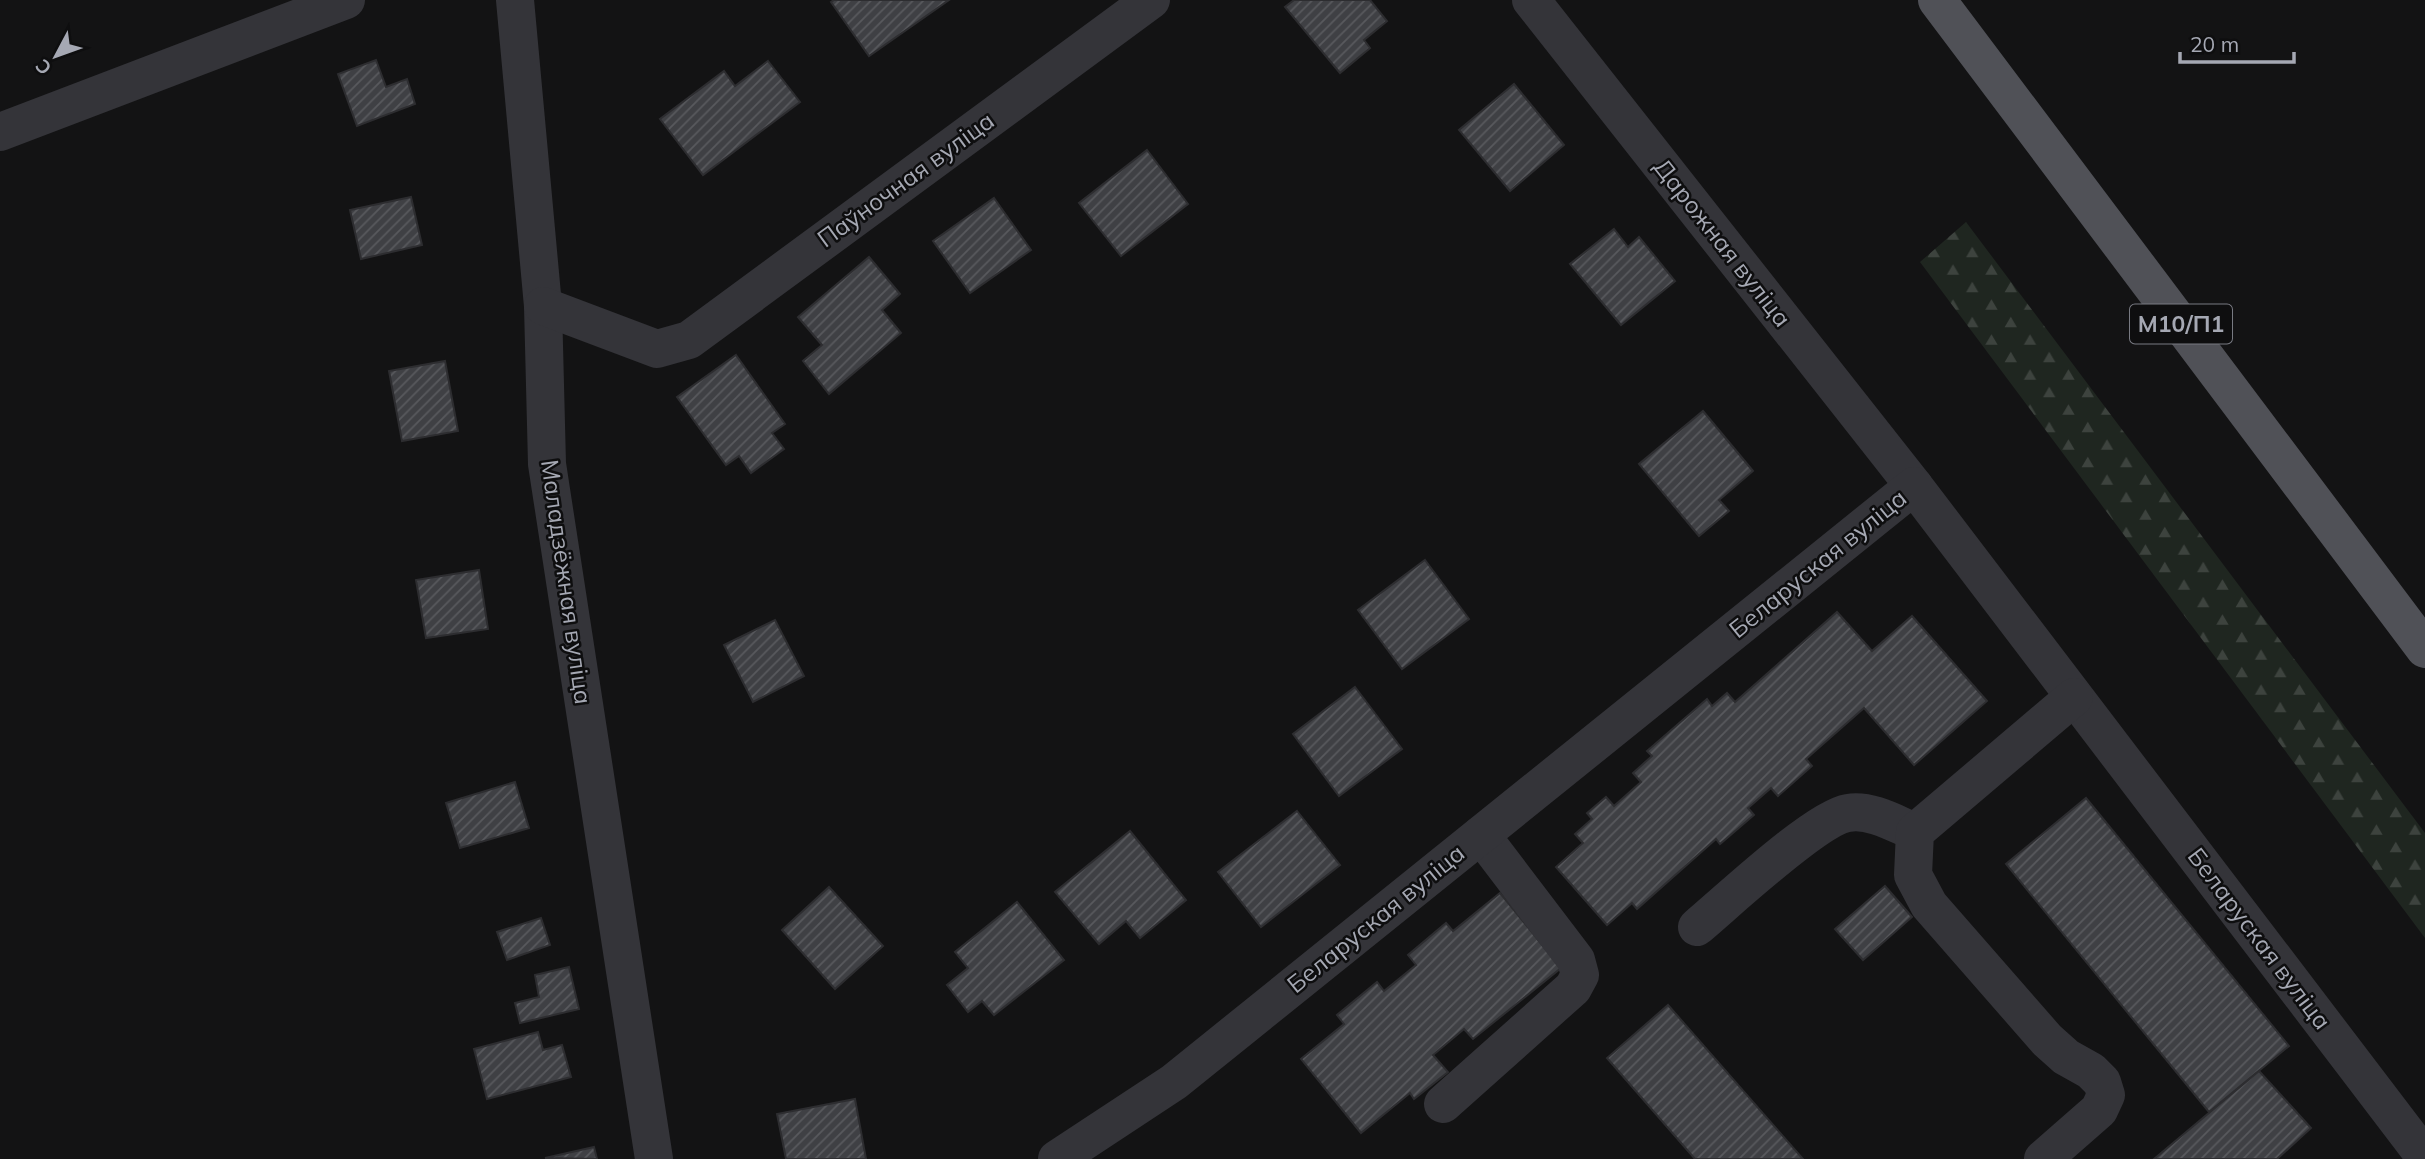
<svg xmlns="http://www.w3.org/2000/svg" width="2425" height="1159" viewBox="0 0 2425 1159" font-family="Mulish,sans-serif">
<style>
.forest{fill:url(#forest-firs)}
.building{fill:url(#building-hatch);stroke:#2d2d30;stroke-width:2}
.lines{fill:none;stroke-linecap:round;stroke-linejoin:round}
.minor{stroke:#343439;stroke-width:38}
.major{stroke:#505157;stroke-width:38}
.labels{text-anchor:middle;stroke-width:5;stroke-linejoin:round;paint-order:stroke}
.shield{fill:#0e0e0f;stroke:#787a82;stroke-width:2}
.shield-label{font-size:23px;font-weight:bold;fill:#a5a8b3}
.street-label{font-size:24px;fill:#a5a8b3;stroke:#0e0e0f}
</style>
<defs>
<pattern id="forest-firs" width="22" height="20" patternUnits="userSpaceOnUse" patternTransform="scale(1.75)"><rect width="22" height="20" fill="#1f2620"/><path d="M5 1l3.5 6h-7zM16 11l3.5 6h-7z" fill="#3d433e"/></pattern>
<pattern id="building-hatch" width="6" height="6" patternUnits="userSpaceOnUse" patternTransform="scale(1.75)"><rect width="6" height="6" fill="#3f4044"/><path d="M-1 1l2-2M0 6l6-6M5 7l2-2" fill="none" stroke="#58595d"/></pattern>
</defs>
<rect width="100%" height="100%" fill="#131314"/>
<!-- forest -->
<path class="forest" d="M1966,222L2425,833V938L1920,262Z"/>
<!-- building -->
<g class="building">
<path d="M834,0H949L869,56L831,2Z"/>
<path d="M1294,0H1370L1387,21L1364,40L1370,48L1340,73L1285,7Z"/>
<path d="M376,60L386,87L407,79L415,104L357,126L338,74Z"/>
<path d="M768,61L800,102L703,175L660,119L724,71L735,86Z"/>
<path d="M1514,84L1564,145L1510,191L1459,130Z"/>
<path d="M1147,150L1188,204L1121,256L1079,203Z"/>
<path d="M411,197L422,245L361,259L350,210Z"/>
<path d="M994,198L1031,250L970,293L933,241Z"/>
<path d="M1614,229L1628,247L1639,237L1675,281L1621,325L1570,264Z"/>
<path d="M869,257L900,294L882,310L901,333L829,394L803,361L822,345L798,317Z"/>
<path d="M736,355L785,424L772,433L784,449L751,473L739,456L726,465L677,397Z"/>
<path d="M445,361L458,431L402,441L389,371Z"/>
<path d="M1703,411L1753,471L1719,500L1729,511L1699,536L1639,464Z"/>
<path d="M1425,560L1469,619L1402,669L1358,610Z"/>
<path d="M479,570L488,629L426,638L416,580Z"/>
<path d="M1837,612L1872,651L1912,616L1987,701L1914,765L1864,708L1806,759L1812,766L1778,796L1771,788L1748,808L1754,815L1720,844L1716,839L1637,909L1632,903L1607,925L1556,867L1583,843L1575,834L1592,819L1587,813L1606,797L1614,806L1641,782L1633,773L1652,756L1647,751L1707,699L1712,706L1727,693L1735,702Z"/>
<path d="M775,620L804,676L753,702L724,645Z"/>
<path d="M1355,687L1402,749L1339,796L1293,734Z"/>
<path d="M515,782L529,828L460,848L446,803Z"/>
<path d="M2086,798L2289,1046L2209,1112L2006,864Z"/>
<path d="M1297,811L1340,865L1261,927L1218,872Z"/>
<path d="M1130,831L1186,900L1140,938L1126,921L1099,944L1055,892Z"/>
<path d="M1885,886L1912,917L1863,960L1835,929Z"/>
<path d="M829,887L883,946L835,989L782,930Z"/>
<path d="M1500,893L1561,968L1473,1039L1464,1029L1433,1055L1448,1072L1414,1099L1410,1093L1361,1133L1301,1059L1344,1024L1337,1015L1377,982L1384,991L1416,965L1408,955L1446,923L1453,931Z"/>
<path d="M1017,902L1064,960L994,1015L982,1001L968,1012L947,985L968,968L955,952Z"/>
<path d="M541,918L550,945L507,960L497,932Z"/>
<path d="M569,967L579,1009L520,1023L515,1003L539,997L535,975Z"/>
<path d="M1668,1005L1803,1159H1695L1607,1058Z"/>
<path d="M538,1032L543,1050L562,1045L571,1077L487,1099L474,1049Z"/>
<path d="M2259,1071L2311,1128L2277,1159H2154Z"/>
<path d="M855,1099L866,1159H786L777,1114Z"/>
<path d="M594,1147L597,1159L545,1158Z"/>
</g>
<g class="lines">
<!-- minor -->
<g class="minor">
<path d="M515,0L543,306L547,464L654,1159"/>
<path d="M1531,0L1914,486"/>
<path d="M0,132L346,0"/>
<path d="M543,306L657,349L689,340L1151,0"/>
<path d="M1697,927C1727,902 1816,818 1848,813C1871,809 1896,824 1915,832"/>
<path d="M1443,1104L1573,988L1580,975L1576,960L1481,835"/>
<path d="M1057,1159L1174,1082L1914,486L2425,1157"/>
<path d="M2043,1159L2099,1110L2106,1095L2102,1082L2091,1071L2066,1057L2047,1040L1929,905L1913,875L1915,832L2074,697"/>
</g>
<!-- major -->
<path class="major" d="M1937,0L2425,649"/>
</g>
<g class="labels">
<!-- shield labels -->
<rect class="shield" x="2130" y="304.5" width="102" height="39" rx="5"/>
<g class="shield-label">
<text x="2181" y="332">М10/П1</text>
</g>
<!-- street labels -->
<g class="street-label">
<text transform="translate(906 180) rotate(-36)" y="8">Паўночная вуліца</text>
<text transform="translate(1722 243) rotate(52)" y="8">Дарожная вуліца</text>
<text transform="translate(1818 564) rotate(-39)" y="8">Беларуская вуліца</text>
<text transform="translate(566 582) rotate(82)" y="8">Маладзёжная вуліца</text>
<text transform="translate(1376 919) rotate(-39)" y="8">Беларуская вуліца</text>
<text transform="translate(2259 939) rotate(53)" y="8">Беларуская вуліца</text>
</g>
</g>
<!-- north arrow -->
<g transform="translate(56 56) rotate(229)" stroke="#0e0e0f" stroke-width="5" paint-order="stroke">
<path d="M0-5L12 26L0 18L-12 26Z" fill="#a5a8b3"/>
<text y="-10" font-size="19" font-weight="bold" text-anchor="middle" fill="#a5a8b3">С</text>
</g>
<!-- scale -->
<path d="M2180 52v10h114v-10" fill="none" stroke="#a5a8b3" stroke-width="3.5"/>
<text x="2190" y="52" font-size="21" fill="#a5a8b3" stroke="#0e0e0f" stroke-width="5" paint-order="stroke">20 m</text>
</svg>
